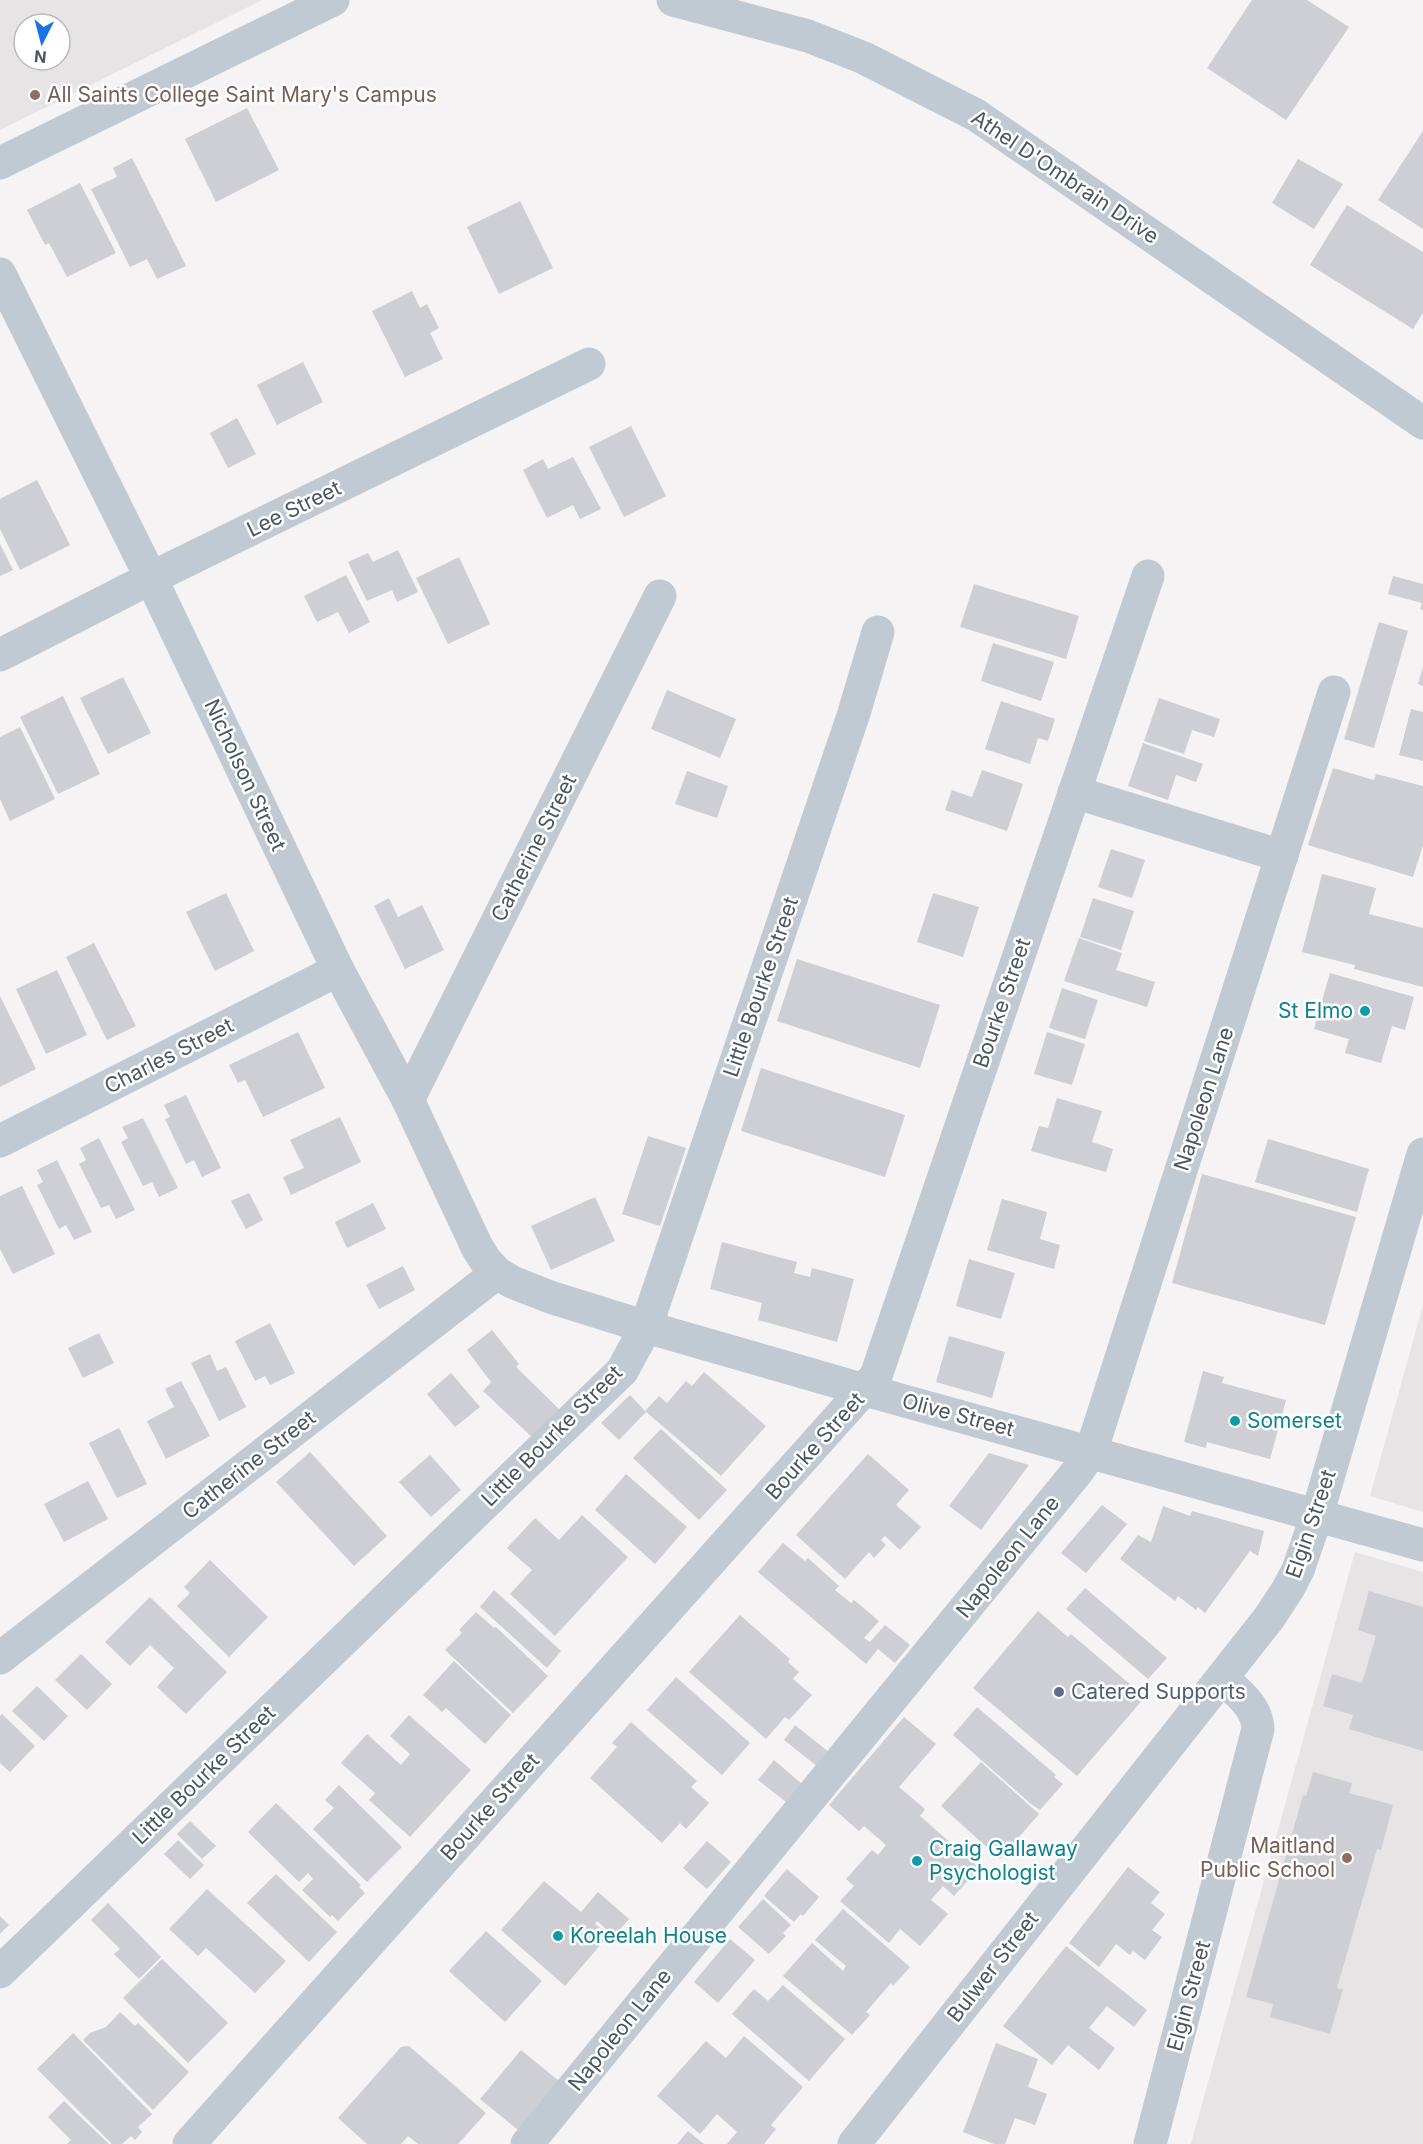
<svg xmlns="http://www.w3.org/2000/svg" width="1423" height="2144" viewBox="0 0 1423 2144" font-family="Inter,sans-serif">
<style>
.education{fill:#e6e4e5;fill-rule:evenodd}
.building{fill:#cdcfd5}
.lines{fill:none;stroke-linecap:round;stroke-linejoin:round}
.minor{stroke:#c1cad2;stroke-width:33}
.education-dot{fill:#8d6e63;stroke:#fff;stroke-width:2}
.culture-dot{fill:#0f9aa8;stroke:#fff;stroke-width:2}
.service-dot{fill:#5c6f8a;stroke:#fff;stroke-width:2}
.labels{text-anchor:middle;stroke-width:5;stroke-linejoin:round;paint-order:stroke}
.education-label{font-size:21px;fill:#785e54;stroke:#fff;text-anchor:start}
.street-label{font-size:21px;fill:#4a5661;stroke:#fff}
.culture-label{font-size:21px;fill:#0d838f;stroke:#fff;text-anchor:start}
.service-label{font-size:21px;fill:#4e5e75;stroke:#fff;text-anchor:start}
</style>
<rect width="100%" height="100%" fill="#f5f3f3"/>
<!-- education -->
<g class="education">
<path d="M0,0H262L0,130ZM24,24H60V60H24Z"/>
<path d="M1423,1305V1512L1370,1496Z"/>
<path d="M1355,1552L1423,1572V2144H1191Z"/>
</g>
<!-- building -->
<g class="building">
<path d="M1252,0H1307L1349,27L1286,120L1207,68Z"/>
<path d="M247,108L279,170L216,202L185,139Z"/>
<path d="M1423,131V229L1378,200Z"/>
<path d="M132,158L186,266L157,279L147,259L130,267L91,189L117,177L113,168Z"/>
<path d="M1298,159L1343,184L1314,229L1272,203Z"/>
<path d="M80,183L116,253L67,277L49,243L45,245L27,210Z"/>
<path d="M520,201L553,268L499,294L467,227Z"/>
<path d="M1347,205L1423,252V313L1413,329L1310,265Z"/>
<path d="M412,291L420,308L427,304L439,328L430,333L443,359L405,377L372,311Z"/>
<path d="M303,362L323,402L277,425L257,385Z"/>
<path d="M237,418L256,454L228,468L210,433Z"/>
<path d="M631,426L666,496L624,517L589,447Z"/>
<path d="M573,457L601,509L580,519L573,505L547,518L523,470L543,459L548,469Z"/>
<path d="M37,480L70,545L20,570L0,529V499Z"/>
<path d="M0,544L13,570L0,576Z"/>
<path d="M398,550L418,592L397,602L392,590L367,601L348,562L368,553L373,562Z"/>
<path d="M459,557L490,624L448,644L416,578Z"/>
<path d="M346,575L370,622L349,633L338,612L317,622L304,596Z"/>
<path d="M1393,576L1423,584V610L1420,609L1422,603L1388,594Z"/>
<path d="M974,584L1079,616L1066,659L960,627Z"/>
<path d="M1379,622L1408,631L1374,748L1344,739Z"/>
<path d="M993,643L1054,662L1041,701L981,681Z"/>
<path d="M1423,667V686L1418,684Z"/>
<path d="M123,677L151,733L108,754L80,698Z"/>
<path d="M667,690L736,719L720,758L651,729Z"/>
<path d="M63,696L100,774L58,794L20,717Z"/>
<path d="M1159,698L1220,719L1214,737L1192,730L1184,754L1144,741Z"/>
<path d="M1001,701L1055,719L1048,741L1038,738L1030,764L985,749Z"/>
<path d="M1411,709L1423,712V761L1399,755Z"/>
<path d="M20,727L55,799L10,821L0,799V737Z"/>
<path d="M1143,743L1203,764L1196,782L1176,775L1168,800L1128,786Z"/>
<path d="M1333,768L1374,780L1376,774L1423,786V845L1413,877L1308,845Z"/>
<path d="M982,770L1023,784L1007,831L945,810L952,790L972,797Z"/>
<path d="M687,771L728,786L717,818L675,804Z"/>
<path d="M1111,849L1145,860L1132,898L1098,887Z"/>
<path d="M1322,874L1376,888L1369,914L1423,928V987L1354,969L1355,965L1302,952Z"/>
<path d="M226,893L254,951L215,971L186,912Z"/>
<path d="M933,893L979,907L963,957L917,942Z"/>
<path d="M389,898L398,917L422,905L444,950L405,969L374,906Z"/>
<path d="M1093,898L1134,911L1121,950L1080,937Z"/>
<path d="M1079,938L1122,953L1116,970L1155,982L1147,1007L1064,981Z"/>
<path d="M94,943L136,1026L107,1040L66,957Z"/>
<path d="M797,959L940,1005L920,1068L777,1021Z"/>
<path d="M57,970L87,1035L46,1054L16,989Z"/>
<path d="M1330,973L1414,997L1405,1030L1392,1026L1381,1063L1345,1053L1349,1039L1314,1029Z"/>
<path d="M1062,988L1098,1000L1085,1039L1049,1028Z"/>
<path d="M0,996L36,1069L0,1087Z"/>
<path d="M298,1032L325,1088L263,1117L245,1080L238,1083L229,1065Z"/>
<path d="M1047,1032L1085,1044L1072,1085L1034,1074Z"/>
<path d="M761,1068L905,1115L885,1177L741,1131Z"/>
<path d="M186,1095L221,1168L202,1177L194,1160L186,1164L165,1119L170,1117L164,1105Z"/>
<path d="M1057,1098L1102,1111L1092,1142L1113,1149L1106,1172L1031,1151L1039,1126L1048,1128Z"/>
<path d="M340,1117L361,1162L291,1195L283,1177L304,1168L290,1140Z"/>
<path d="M143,1118L178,1188L159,1197L152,1182L143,1186L121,1142L128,1138L122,1127Z"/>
<path d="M648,1136L686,1148L660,1226L622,1214Z"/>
<path d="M99,1138L135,1210L116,1219L109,1205L101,1208L79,1164L86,1160L80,1148Z"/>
<path d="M1268,1139L1369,1169L1357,1212L1255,1182Z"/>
<path d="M57,1160L92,1232L74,1240L66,1225L59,1229L37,1185L43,1182L37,1170Z"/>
<path d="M1202,1174L1356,1217L1325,1325L1172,1283Z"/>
<path d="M22,1186L55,1254L13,1274L0,1249V1196Z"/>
<path d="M249,1193L263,1220L246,1229L231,1201Z"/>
<path d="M595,1197L615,1241L551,1270L531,1226Z"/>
<path d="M1002,1199L1047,1212L1040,1239L1060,1245L1054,1269L987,1250Z"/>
<path d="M373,1203L386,1229L347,1248L335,1222Z"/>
<path d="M722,1242L797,1262L794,1273L810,1277L812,1268L854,1279L837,1342L758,1320L762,1303L710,1289Z"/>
<path d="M969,1259L1015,1273L1001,1319L956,1306Z"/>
<path d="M403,1266L415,1290L379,1309L366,1285Z"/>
<path d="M270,1323L295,1373L270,1385L265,1376L255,1381L235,1341Z"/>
<path d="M492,1330L519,1364L516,1367L562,1412L535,1440L483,1391L491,1382L467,1350Z"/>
<path d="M99,1333L114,1363L83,1378L68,1348Z"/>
<path d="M949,1336L1005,1352L992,1398L936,1382Z"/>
<path d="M210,1354L217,1371L226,1367L246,1407L219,1421L191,1363Z"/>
<path d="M1203,1371L1224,1377L1222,1383L1286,1400L1270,1459L1207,1442L1206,1448L1184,1442Z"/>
<path d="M704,1372L766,1426L721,1476L645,1411L659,1396L667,1403L686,1381L692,1386Z"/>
<path d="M451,1373L480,1407L455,1427L427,1394Z"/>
<path d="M181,1381L210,1436L166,1459L147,1421L174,1407L165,1389Z"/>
<path d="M630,1395L646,1412L619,1440L601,1423Z"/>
<path d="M119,1428L147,1484L117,1498L89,1443Z"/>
<path d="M661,1429L727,1490L699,1520L633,1458Z"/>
<path d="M310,1452L387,1536L354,1566L276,1482Z"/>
<path d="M989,1453L1029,1465L981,1530L949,1506Z"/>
<path d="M868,1454L909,1490L896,1505L921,1527L900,1550L885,1536L881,1540L886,1545L874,1558L869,1552L845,1579L796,1535Z"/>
<path d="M430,1455L461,1490L431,1517L399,1482Z"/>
<path d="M626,1474L687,1527L655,1564L595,1510Z"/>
<path d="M88,1481L108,1519L64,1542L44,1504Z"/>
<path d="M1102,1505L1127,1524L1086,1573L1061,1553Z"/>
<path d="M1163,1506L1190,1516L1192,1511L1264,1531L1258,1556L1250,1551L1205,1613L1198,1607L1196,1610L1178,1596L1175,1601L1120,1559L1138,1535L1151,1542Z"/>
<path d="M582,1515L628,1557L555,1636L510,1594L532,1570L507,1548L535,1518L559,1540Z"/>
<path d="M783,1543L805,1561L808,1558L839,1586L835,1590L851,1603L854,1600L879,1621L864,1638L870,1642L885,1625L910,1645L895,1663L878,1649L866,1664L758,1572Z"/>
<path d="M210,1560L268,1617L229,1657L177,1606L190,1593L184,1587Z"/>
<path d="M1085,1588L1167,1658L1148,1679L1066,1609Z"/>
<path d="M494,1590L561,1651L547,1668L480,1607Z"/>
<path d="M1369,1591L1423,1607V1751L1349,1729L1353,1715L1323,1706L1332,1674L1362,1683L1376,1636L1358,1630Z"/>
<path d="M150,1597L227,1672L186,1714L157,1687L174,1668L150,1645L130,1666L105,1642Z"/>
<path d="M1038,1611L1068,1637L1071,1634L1145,1697L1077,1776L973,1688Z"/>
<path d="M476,1612L494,1628L496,1627L548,1676L513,1713L445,1650L462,1633L459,1630Z"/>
<path d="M740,1615L790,1659L788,1662L799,1672L793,1679L812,1695L789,1720L785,1717L766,1739L689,1672Z"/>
<path d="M81,1654L112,1684L87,1710L55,1680Z"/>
<path d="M454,1661L511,1715L485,1744L446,1708L442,1712L423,1695Z"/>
<path d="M676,1677L750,1743L722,1775L647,1710Z"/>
<path d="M37,1686L68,1716L44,1741L12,1711Z"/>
<path d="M977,1707L1056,1775L1054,1777L1063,1784L1040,1810L1031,1804L953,1735Z"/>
<path d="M2,1714L35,1746L10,1772L0,1763V1716Z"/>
<path d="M409,1715L471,1770L410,1837L369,1800L375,1793L341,1763L367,1734L401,1765L410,1754L390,1736Z"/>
<path d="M904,1717L936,1744L899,1787L925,1809L920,1816L979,1868L954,1896L943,1886L931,1900L948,1914L920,1946L900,1929L889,1943L840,1901L854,1886L846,1879L872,1850L878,1855L886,1845L864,1826L859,1831L829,1805Z"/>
<path d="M631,1722L697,1781L691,1787L709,1803L686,1829L680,1823L662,1843L590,1778L617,1747L612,1743Z"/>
<path d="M795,1725L830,1753L818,1767L784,1740Z"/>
<path d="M774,1760L802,1784L786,1802L758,1780Z"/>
<path d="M981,1762L1039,1814L1000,1859L941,1806Z"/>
<path d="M1313,1772L1352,1783L1349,1793L1393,1805L1381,1850L1377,1849L1337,1988L1343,1989L1330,2034L1270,2017L1273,2004L1246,1997L1303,1795L1306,1796Z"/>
<path d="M339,1785L402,1847L367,1882L313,1829L334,1808L325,1800Z"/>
<path d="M276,1803L361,1885L359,1887L365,1893L338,1921L332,1915L330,1917L302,1890L313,1879L308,1873L299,1882L248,1832Z"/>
<path d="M190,1821L216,1846L202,1859L177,1834Z"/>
<path d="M178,1840L204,1865L190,1879L164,1854Z"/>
<path d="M707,1841L731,1862L707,1889L683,1868Z"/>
<path d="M1128,1867L1160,1892L1151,1903L1165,1914L1152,1930L1162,1937L1145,1960L1133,1951L1130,1955L1116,1944L1099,1967L1069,1943Z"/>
<path d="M787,1869L819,1897L803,1916L801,1914L794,1922L764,1896Z"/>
<path d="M276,1874L337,1932L309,1962L247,1903Z"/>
<path d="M544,1881L581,1912L598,1892L629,1919L614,1936L597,1921L595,1924L609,1935L565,1986L501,1930Z"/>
<path d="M207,1889L286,1961L255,1993L206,1948L198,1956L169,1929Z"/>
<path d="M763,1899L791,1925L783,1933L786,1936L769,1954L738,1927Z"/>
<path d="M108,1903L161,1957L139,1979L114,1954L120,1949L91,1920Z"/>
<path d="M843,1909L910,1967L893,1986L891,1983L866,2012L870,2015L852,2035L783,1976L812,1943L843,1971L846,1966L815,1940Z"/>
<path d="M0,1916L9,1925L0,1934Z"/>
<path d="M486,1931L542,1981L505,2022L449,1971Z"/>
<path d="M730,1939L755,1960L718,2003L694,1982Z"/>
<path d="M1066,1946L1147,2010L1134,2027L1107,2006L1089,2028L1115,2048L1099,2070L1068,2045L1052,2065L1003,2026Z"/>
<path d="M162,1959L228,2023L188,2063L123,1998Z"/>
<path d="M783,1985L845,2039L809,2081L732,2014L754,1989L768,2001Z"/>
<path d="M120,2012L135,2026L138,2023L189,2072L153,2110L83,2040L90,2033L106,2027Z"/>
<path d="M73,2033L152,2114L138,2127L142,2132L135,2140L131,2136L122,2144H112L37,2069Z"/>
<path d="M744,2036L803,2087L771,2125L776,2129L764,2144H727L737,2132L717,2114L700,2134L657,2096L706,2041L726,2058Z"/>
<path d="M996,2043L1038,2059L1028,2087L1047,2094L1035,2125L1015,2118L1005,2144H994L963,2132Z"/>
<path d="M409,2046L486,2113L458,2144H418L408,2136L401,2144H367L338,2118L401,2047Z"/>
<path d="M521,2050L559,2081L518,2130L480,2099Z"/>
<path d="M64,2101L90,2126L109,2144H67L71,2140L48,2117Z"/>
<path d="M688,2131L704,2144H677Z"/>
</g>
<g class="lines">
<!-- minor -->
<g class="minor">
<path d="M673,0L808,36L864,58L976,115L1423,423"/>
<path d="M0,163L333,0"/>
<path d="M0,274L151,578L338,970L408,1100L477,1247L485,1260L497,1273L512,1282L550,1297L646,1327L865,1390L1423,1545"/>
<path d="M0,655L151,578L589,364"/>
<path d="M1074,792L1282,856"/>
<path d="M408,1100L660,596"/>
<path d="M0,1141L338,970"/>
<path d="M0,1658L497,1273"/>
<path d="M0,1972L622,1371L646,1327L854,713L878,632"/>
<path d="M189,2144L876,1376L1148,576"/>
<path d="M527,2144L1077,1472L1091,1452L1334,692"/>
<path d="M854,2144L1269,1618L1288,1589L1298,1570L1317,1515L1423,1154"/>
<path d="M1150,2144L1258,1729C1257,1706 1238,1693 1222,1678"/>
</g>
</g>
<!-- markers -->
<g class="education-dot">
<circle cx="35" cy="95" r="6"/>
<circle cx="1347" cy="1858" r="6"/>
</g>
<g class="culture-dot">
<circle cx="1365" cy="1011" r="6"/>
<circle cx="1235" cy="1421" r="6"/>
<circle cx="917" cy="1861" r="6"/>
<circle cx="558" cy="1936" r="6"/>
</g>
<circle class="service-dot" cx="1059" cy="1692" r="6"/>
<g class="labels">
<!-- education labels -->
<g class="education-label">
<text x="47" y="102">All Saints College Saint Mary's Campus</text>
<text x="1335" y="1853" text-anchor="end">Maitland<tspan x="1335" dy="24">Public School</tspan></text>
</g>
<!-- street labels -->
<g class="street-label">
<text transform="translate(1065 177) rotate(34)" y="7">Athel D'Ombrain Drive</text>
<text transform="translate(294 509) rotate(-26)" y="7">Lee Street</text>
<text transform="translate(245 775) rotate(65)" y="7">Nicholson Street</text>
<text transform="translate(534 848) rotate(-63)" y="7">Catherine Street</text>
<text transform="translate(761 987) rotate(-71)" y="7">Little Bourke Street</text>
<text transform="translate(1002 1003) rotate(-71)" y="7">Bourke Street</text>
<text transform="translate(169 1056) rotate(-27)" y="7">Charles Street</text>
<text transform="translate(1204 1099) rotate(-72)" y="7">Napoleon Lane</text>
<text transform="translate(958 1415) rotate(15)" y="7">Olive Street</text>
<text transform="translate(552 1436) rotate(-45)" y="7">Little Bourke Street</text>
<text transform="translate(815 1446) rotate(-48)" y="7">Bourke Street</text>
<text transform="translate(249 1465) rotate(-38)" y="7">Catherine Street</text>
<text transform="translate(1311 1524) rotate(-71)" y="7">Elgin Street</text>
<text transform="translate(1008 1557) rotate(-51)" y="7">Napoleon Lane</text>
<text transform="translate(204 1775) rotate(-44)" y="7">Little Bourke Street</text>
<text transform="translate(490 1807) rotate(-48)" y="7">Bourke Street</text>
<text transform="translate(993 1967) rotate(-52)" y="7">Bulwer Street</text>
<text transform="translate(1189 1996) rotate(-75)" y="7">Elgin Street</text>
<text transform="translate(620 2030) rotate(-51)" y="7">Napoleon Lane</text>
</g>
<!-- culture labels -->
<g class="culture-label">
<text x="1353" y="1018" text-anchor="end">St Elmo</text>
<text x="1247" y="1428">Somerset</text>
<text x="929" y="1856">Craig Gallaway<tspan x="929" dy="24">Psychologist</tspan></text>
<text x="570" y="1943">Koreelah House</text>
</g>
<!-- service labels -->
<g class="service-label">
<text x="1071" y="1699">Catered Supports</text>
</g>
</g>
<!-- north arrow -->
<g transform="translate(42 42) rotate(186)"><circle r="28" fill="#ffffff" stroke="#b7bbc0" stroke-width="1.5"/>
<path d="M0-4.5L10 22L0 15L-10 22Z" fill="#1a73e8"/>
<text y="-9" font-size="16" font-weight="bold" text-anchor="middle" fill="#4a5661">N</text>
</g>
</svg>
